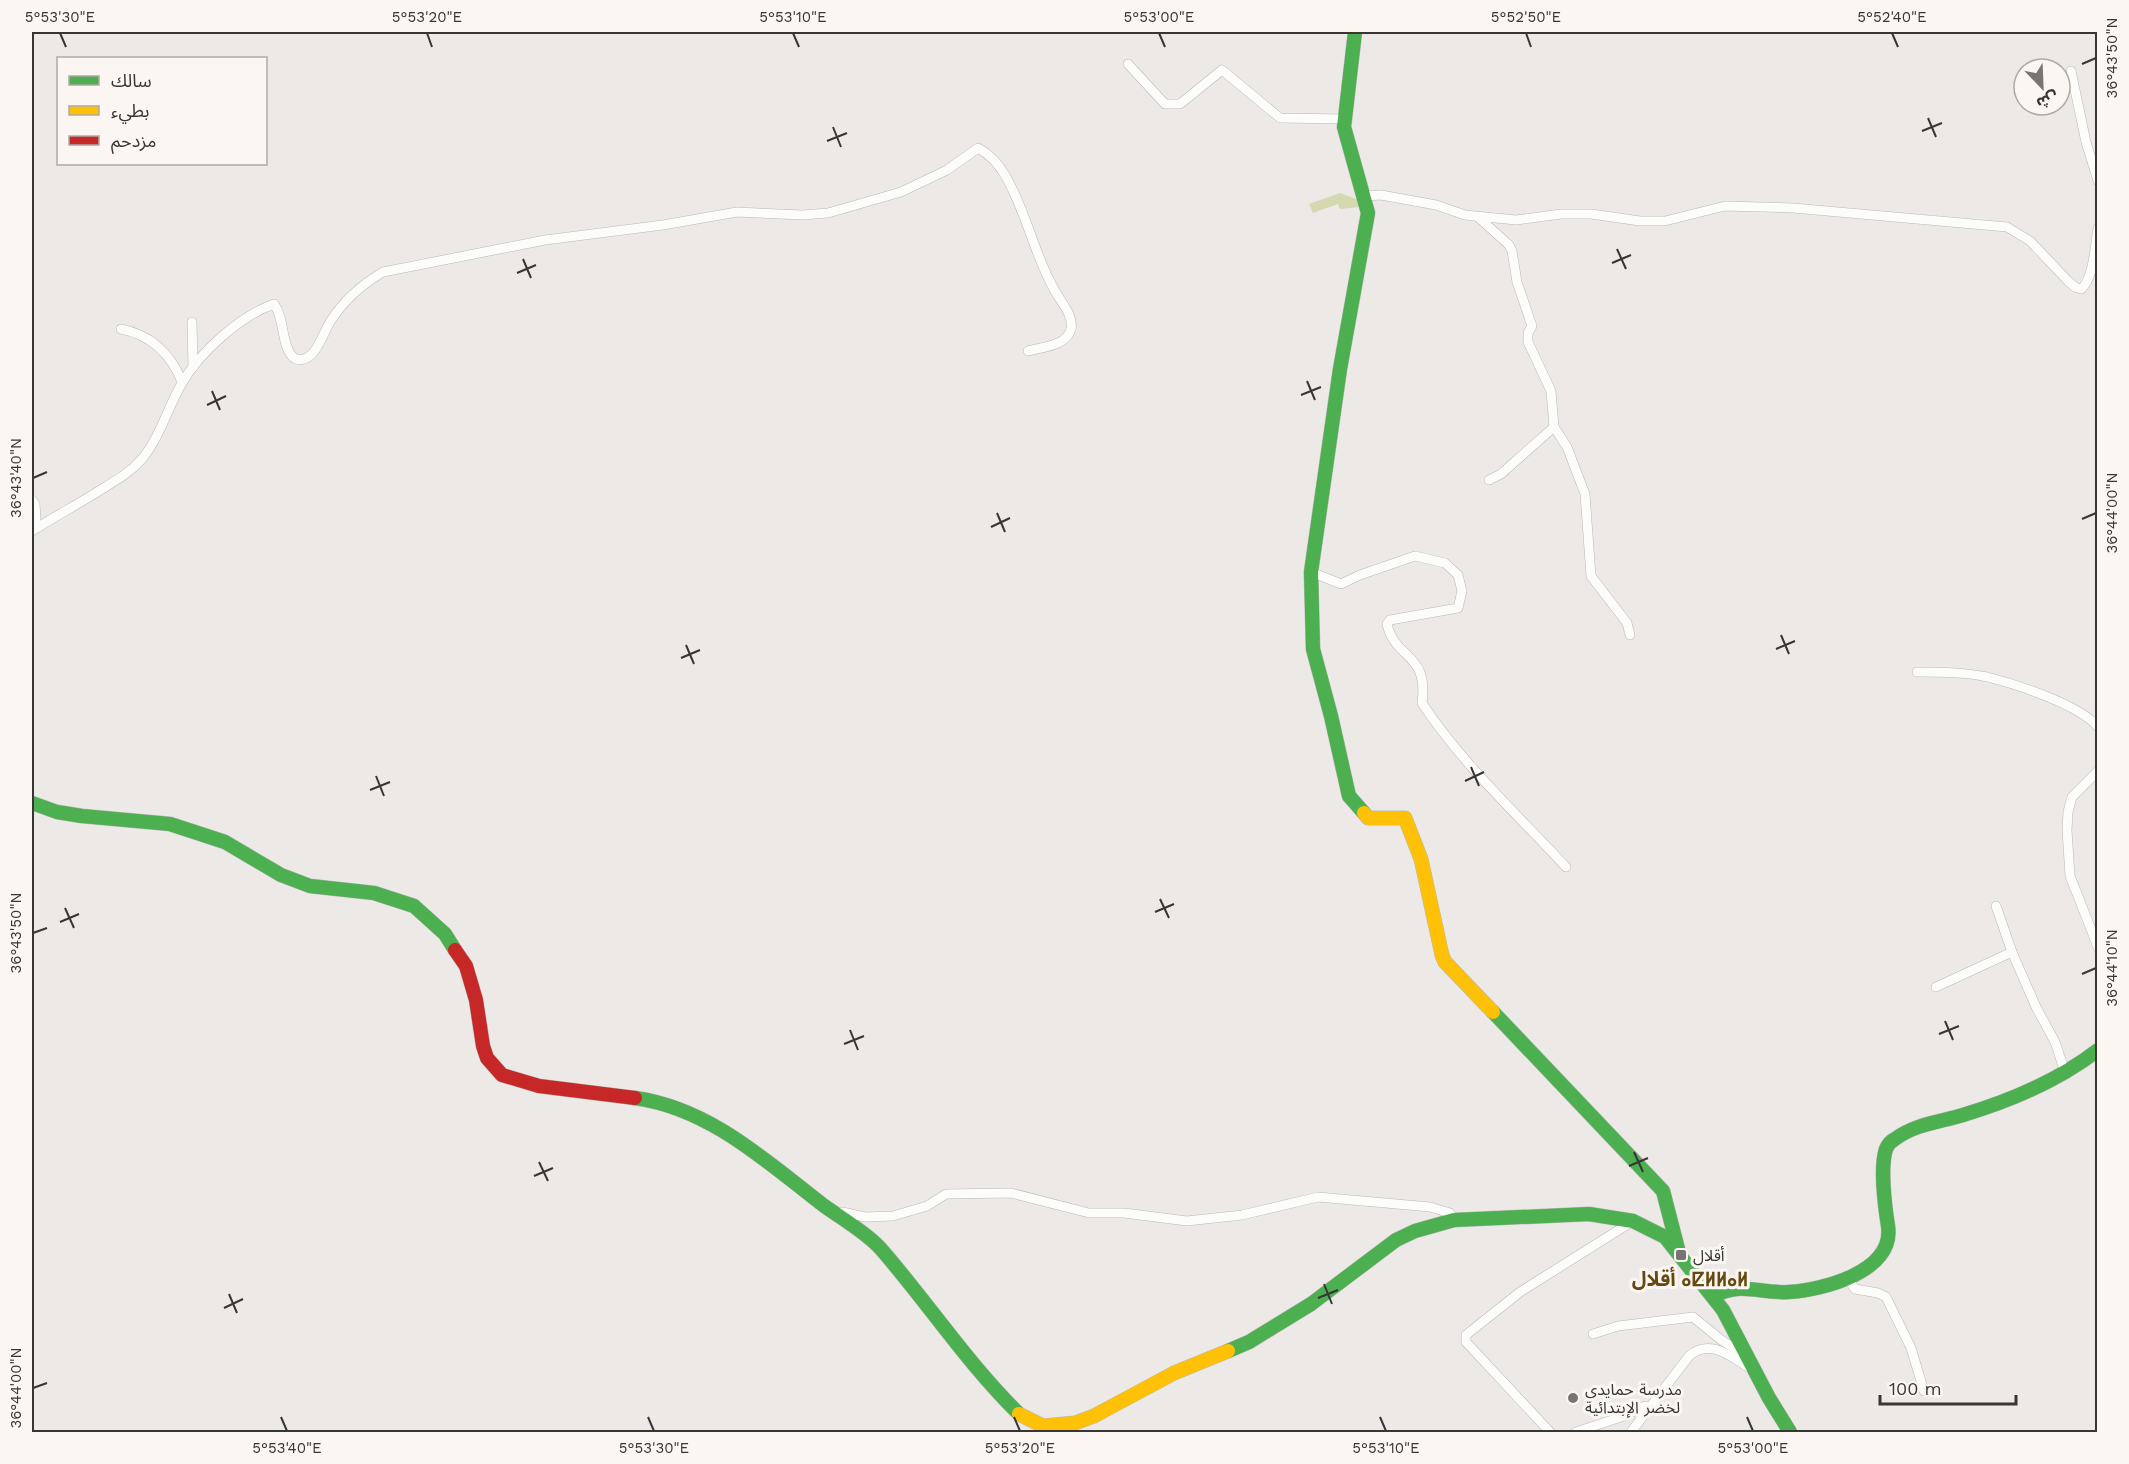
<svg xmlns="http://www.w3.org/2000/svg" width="2129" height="1464" viewBox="0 0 2129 1464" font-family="'Work Sans','Noto Sans Arabic','Noto Sans Tifinagh',sans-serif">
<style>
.green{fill:#d5d9b0}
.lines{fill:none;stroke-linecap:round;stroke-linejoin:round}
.street-casing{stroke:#bab9b7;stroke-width:10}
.fast-casing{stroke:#bab9b7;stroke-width:15}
.slow-casing{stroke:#bab9b7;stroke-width:15}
.jam-casing{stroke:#bab9b7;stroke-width:15}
.street{stroke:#fcfcfb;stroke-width:9}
.fast{stroke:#4caf50;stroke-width:14}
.slow{stroke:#ffc107;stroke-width:14}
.jam{stroke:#c62828;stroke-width:14}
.ticks{fill:none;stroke:#383634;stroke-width:2}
.poi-dot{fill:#777573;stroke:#fbf6f2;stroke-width:2}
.labels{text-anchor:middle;stroke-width:6;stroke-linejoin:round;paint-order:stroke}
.poi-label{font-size:16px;fill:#383634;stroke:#fbf6f2;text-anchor:start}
.quarter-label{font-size:20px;font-weight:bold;fill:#654910;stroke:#fbf6f2}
.neatline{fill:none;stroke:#383634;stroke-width:2}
.ticks-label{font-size:15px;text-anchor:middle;fill:#383634}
</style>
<rect width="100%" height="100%" fill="#ece9e7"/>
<!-- green -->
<path class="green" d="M1340,193L1358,200L1359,207L1340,209L1338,204L1313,213L1309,204Z"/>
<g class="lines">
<!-- street casing -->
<g class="street-casing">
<g id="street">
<path d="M1128,64L1165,104H1180L1222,70L1280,118L1345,119"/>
<path d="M2071,71L2086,142L2098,181"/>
<path d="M1363,196L1381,195L1436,205L1465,215L1516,220L1561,214H1591L1640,221H1665L1725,206L1793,208L2007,227L2030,241L2068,281L2075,287L2081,289C2094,279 2095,244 2098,228"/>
<path d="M1478,217L1509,245L1512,251L1517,282L1532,326L1528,333V342L1551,391L1554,427L1567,447L1585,494L1591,576L1627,623L1630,635"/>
<path d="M192,322L193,367"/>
<path d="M121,329C151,335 171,354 182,382"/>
<path d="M1489,480L1501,474L1554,427"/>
<path d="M32,500L35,504L36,519L32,525"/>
<path d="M32,531C52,518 73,507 94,494C111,483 128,475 142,459C160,437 168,407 182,383C200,352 240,316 274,304C285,319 281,344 292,356C297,362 306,360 312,354C320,346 324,332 330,322C343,301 361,285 383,272L545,240L663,225L737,212L803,215L828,213L901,192L947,170L978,148C991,155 999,164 1006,177C1027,213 1034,255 1055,291C1061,302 1074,316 1071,329C1067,346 1042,347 1028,351"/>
<path d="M1311,572L1341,584L1360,575L1415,556L1445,563L1458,575L1462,591L1458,608L1390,620L1387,624C1395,660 1429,652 1422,703C1462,764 1517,814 1566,867"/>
<path d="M1917,672C1940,672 1964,672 1987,677C2016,684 2080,705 2098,727"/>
<path d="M2098,771L2072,797L2068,812L2067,830L2070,876L2098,947"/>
<path d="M1996,906L2012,952L2036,1007L2055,1042L2065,1072"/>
<path d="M1936,987L2012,952"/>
<path d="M835,1213L842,1212L865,1217L893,1216L927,1206L946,1194L1011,1193L1089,1213H1124L1187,1221L1242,1215L1318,1197L1430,1207L1450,1213L1454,1220"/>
<path d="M1847,1278L1855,1289L1878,1293L1886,1297L1911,1348L1924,1391"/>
<path d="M1593,1334L1618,1326L1693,1317L1720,1339L1744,1355"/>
<path d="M1550,1432L1466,1342V1335L1520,1292L1633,1221"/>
<path d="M1576,1432L1624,1416L1645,1406L1650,1407"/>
<path d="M1631,1432L1689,1356C1711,1337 1732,1358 1753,1370"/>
</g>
</g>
<!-- fast casing -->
<g class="fast-casing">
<g id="fast">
<path d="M1355,32L1344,127L1368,213L1340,369L1311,572L1313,649L1331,716L1349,796L1364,813"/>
<path d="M32,803L57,812L82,816L170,824L225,842L281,875L310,886L374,893L414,906L445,934L455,950"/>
<path d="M1493,1012L1663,1191L1678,1249"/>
<path d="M635,1098C709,1108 766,1161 823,1205C841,1218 867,1233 881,1249C928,1303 968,1364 1019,1414"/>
<path d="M1713,1296C1745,1281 1758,1294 1789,1292C1822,1290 1895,1272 1888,1226C1885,1207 1880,1167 1886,1149C1888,1144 1891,1141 1895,1139C1915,1124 1940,1122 1963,1115C2010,1101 2059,1080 2098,1050"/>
<path d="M1228,1351L1249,1342L1311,1304L1396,1240L1415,1231L1454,1220L1589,1214L1633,1221L1665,1237L1723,1310L1769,1398L1790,1432"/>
</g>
</g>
<!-- slow casing -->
<g class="slow-casing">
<g id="slow">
<path d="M1364,813L1368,818H1405L1421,859L1442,955L1445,962L1493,1012"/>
<path d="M1019,1414L1043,1426L1075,1423L1094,1416L1174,1373L1228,1351"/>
</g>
</g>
<!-- jam casing -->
<g class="jam-casing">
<path id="jam" d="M455,950L466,966L476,1000L483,1046L487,1058L502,1075L539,1086L635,1098"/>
</g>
<!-- street -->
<use href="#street" class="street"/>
<!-- fast -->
<use href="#fast" class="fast"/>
<!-- slow -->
<use href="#slow" class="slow"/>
<!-- jam -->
<use href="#jam" class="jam"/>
</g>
<!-- ticks -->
<path class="ticks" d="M60,33L66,47M427,33L432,47M793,33L799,47M1159,33L1165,47M1526,33L1531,47M1892,33L1898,47M2082,64L2096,58M1928,118L1936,137M833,127L841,147M1922,131L1942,123M827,141L847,133M1617,249L1626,269M523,259L531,278M1612,263L1631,255M517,273L536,265M1307,381L1315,400M212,391L220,410M1301,395L1321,387M207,405L226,396M33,478L47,472M997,513L1005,532M2082,519L2096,513M991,527L1010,518M1781,635L1789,654M686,645L694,664M1776,649L1795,641M681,658L700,650M1471,767L1479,786M376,776L384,796M1465,781L1484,772M370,790L390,782M1160,899L1169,918M65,908L74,928M1155,912L1174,904M60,922L79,914M33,933L47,928M2082,974L2096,968M1945,1021L1953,1040M850,1030L858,1050M1939,1034L1959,1026M844,1044L864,1036M1634,1152L1643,1172M539,1162L548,1181M1629,1166L1648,1158M534,1176L553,1168M1324,1284L1332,1304M229,1294L237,1313M1318,1298L1338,1290M224,1308L243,1299M33,1388L47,1383M281,1417L287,1431M648,1417L654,1431M1014,1417L1020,1431M1380,1417L1386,1431M1747,1417L1753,1431"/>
<!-- markers -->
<g class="poi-dot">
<rect x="1675" y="1249" width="12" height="12" rx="3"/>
<circle cx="1573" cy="1398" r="6"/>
</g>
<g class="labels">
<!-- poi labels -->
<g class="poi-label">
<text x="1693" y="1261">أقلال</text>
<text x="1585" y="1395">مدرسة حمايدي<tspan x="1585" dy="18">لخضر الإبتدائية</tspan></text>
</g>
<!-- quarter labels -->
<g class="quarter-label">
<text x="1690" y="1286">أقلال ⴰⵇⵍⵍⴰⵍ</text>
</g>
</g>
<!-- border -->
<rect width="2129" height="1464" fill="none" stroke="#fbf6f2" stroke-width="66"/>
<!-- legend -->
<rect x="57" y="57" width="210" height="108" fill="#fbf6f2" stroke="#ada9a6" stroke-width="1.5"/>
<rect x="69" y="76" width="30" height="9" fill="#4caf50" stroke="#ada9a6" stroke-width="1.5"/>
<text x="111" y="87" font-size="18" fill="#383634">سالك</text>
<rect x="69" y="106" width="30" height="9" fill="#ffc107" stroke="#ada9a6" stroke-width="1.5"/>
<text x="111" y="117" font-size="18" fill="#383634">بطيء</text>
<rect x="69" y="136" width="30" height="9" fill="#c62828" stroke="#ada9a6" stroke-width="1.5"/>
<text x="111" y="147" font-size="18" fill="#383634">مزدحم</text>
<!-- north arrow -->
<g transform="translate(2042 87) rotate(157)"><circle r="28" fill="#fbf6f2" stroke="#ada9a6" stroke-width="1.5"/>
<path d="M0-4.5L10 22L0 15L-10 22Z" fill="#777573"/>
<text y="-9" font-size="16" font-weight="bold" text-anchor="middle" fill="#383634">ش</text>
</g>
<!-- scale -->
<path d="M1880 1395v9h136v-9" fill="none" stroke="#383634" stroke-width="3"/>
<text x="1889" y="1395" font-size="18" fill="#383634" stroke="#fbf6f2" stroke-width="4.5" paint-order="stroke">100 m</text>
<rect x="33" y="33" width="2063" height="1398" class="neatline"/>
<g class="ticks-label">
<text x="60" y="22">5°53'30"E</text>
<text x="427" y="22">5°53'20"E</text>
<text x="793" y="22">5°53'10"E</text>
<text x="1159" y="22">5°53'00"E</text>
<text x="1526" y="22">5°52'50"E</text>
<text x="1892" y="22">5°52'40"E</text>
<text transform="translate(2112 58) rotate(-90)" y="5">36°43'50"N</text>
<text transform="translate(16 478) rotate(-90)" y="5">36°43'40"N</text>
<text transform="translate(2112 513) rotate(-90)" y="5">36°44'00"N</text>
<text transform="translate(16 933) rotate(-90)" y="5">36°43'50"N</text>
<text transform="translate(2112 968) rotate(-90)" y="5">36°44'10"N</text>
<text transform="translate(16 1388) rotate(-90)" y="5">36°44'00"N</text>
<text x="287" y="1453">5°53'40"E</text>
<text x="654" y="1453">5°53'30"E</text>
<text x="1020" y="1453">5°53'20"E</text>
<text x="1386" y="1453">5°53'10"E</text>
<text x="1753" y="1453">5°53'00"E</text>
</g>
</svg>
